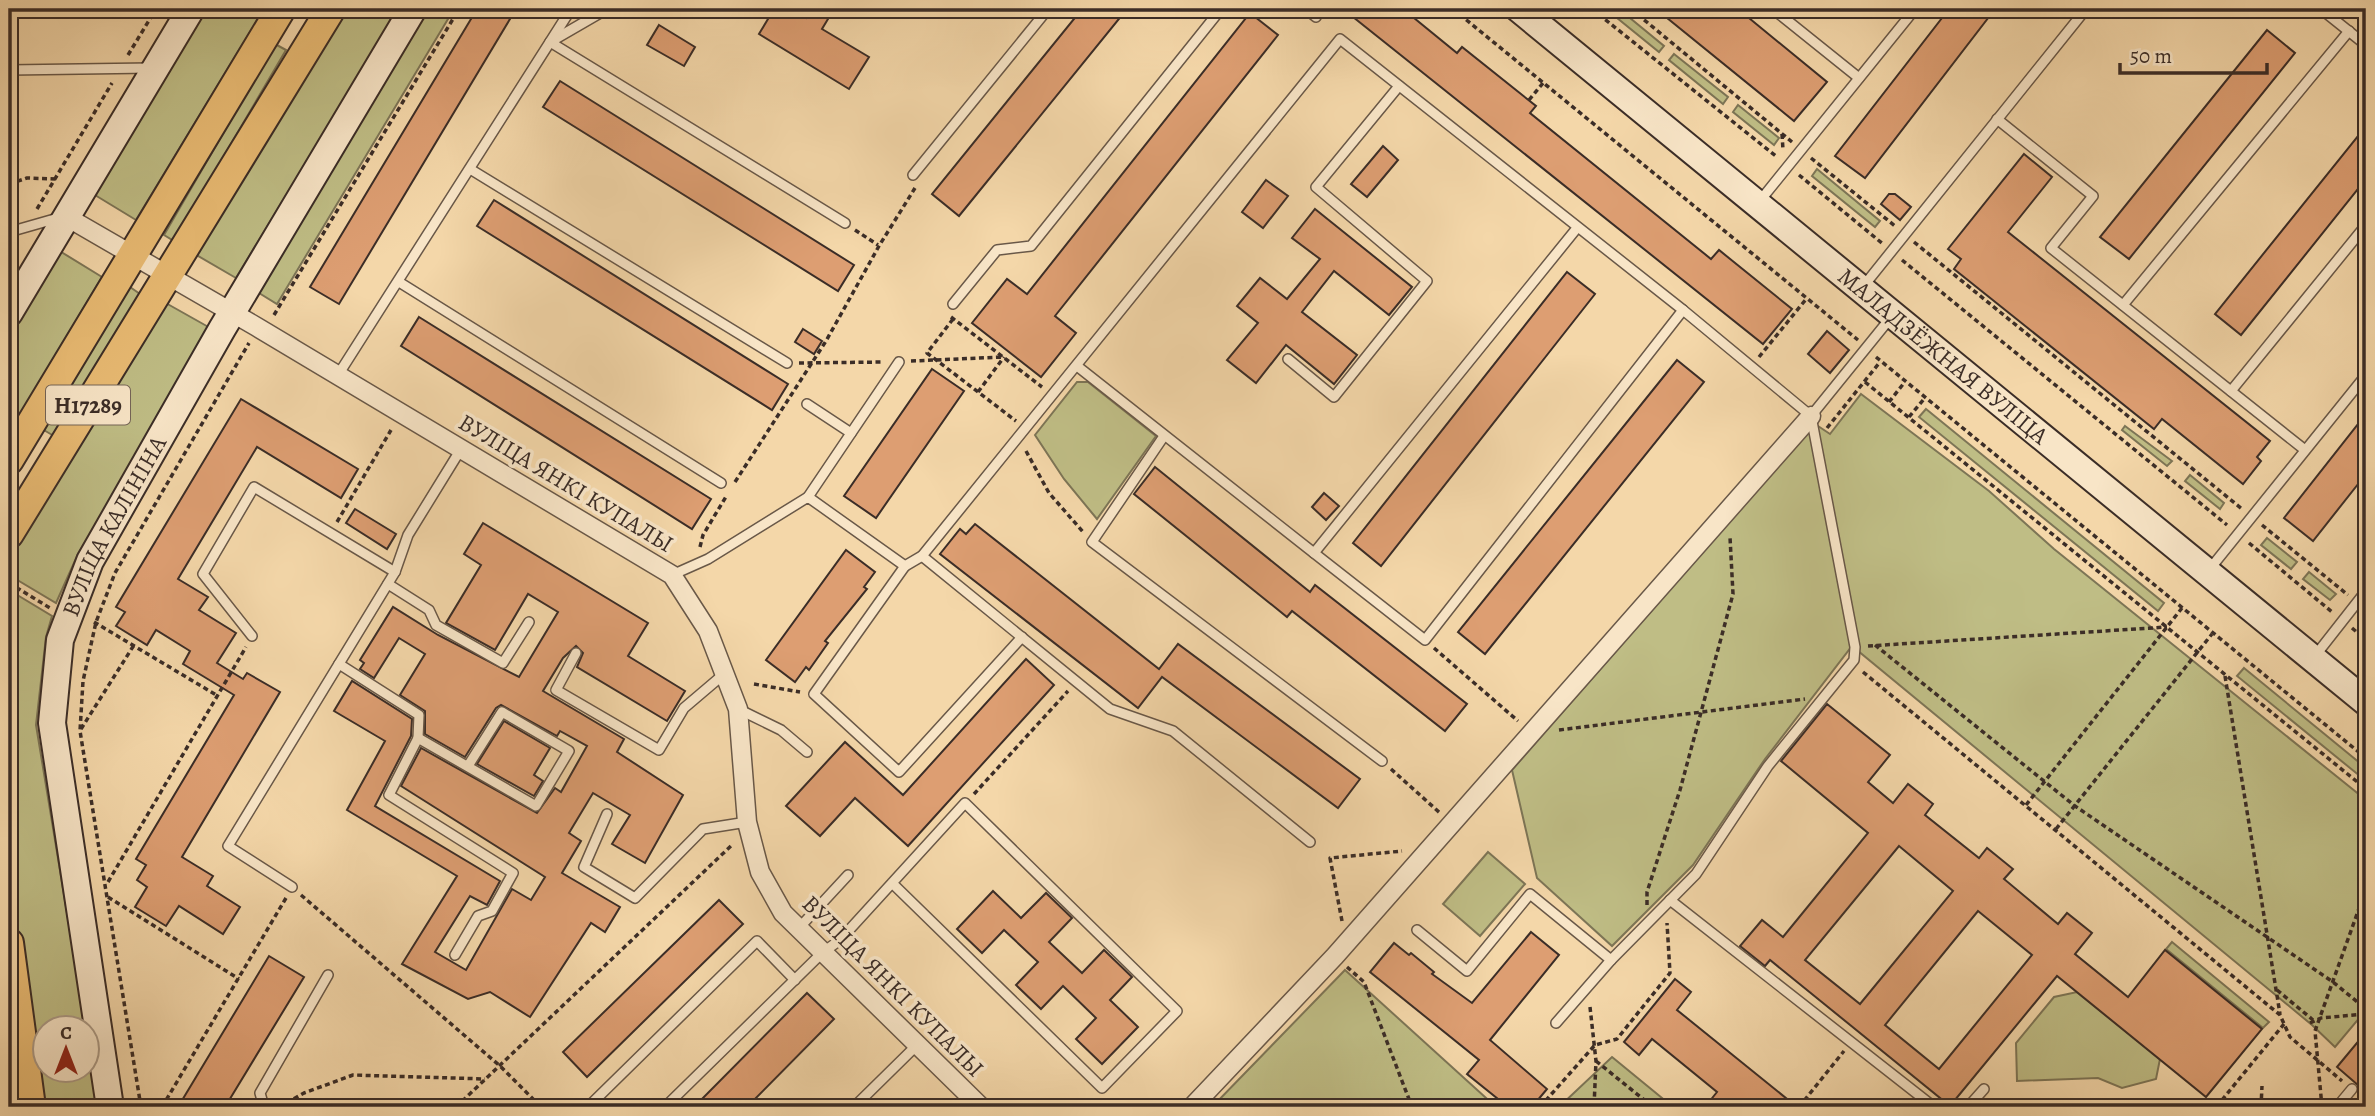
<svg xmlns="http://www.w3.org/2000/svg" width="2375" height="1116" viewBox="0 0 2375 1116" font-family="Alegreya,serif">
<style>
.green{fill:#bfbd85;stroke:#7d7556;stroke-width:2}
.building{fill:#dd9e72;stroke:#3b2d27;stroke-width:2;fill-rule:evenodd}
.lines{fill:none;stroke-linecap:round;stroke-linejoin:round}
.lane-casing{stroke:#695848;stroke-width:12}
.street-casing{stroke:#695848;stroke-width:21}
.secondary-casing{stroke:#3b2d27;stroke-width:30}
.primary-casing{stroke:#3b2d27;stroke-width:32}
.path{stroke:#3b2d27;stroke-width:3.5;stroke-dasharray:5 3.5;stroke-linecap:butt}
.lane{stroke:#f8e5c7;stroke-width:9}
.street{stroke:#f8e5c7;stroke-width:18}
.secondary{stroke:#f8e5c7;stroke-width:26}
.primary{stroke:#eabc74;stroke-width:28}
.labels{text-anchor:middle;stroke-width:7;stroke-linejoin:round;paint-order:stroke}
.shield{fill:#f8e5c7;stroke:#746457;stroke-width:2}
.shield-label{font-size:23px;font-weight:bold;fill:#3b2d27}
.street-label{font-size:24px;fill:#3b2d27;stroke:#f8e5c7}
</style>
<rect width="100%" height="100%" fill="#f4d7a9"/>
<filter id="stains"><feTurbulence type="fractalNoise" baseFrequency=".00286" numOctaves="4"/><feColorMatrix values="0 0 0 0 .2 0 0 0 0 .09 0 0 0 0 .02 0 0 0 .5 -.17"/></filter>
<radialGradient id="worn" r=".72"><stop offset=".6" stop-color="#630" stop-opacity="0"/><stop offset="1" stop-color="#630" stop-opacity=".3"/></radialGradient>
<!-- green -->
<g class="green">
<path d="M203,9H264L136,220L90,192Z"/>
<path d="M340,9H399L236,278L193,253Z"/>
<path d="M428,9H454L277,304L259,293Z"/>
<path d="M1606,9H1619L1664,46L1659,52Z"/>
<path d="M275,44L286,50L174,241L164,235Z"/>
<path d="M1674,54L1728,97L1723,104L1669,60Z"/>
<path d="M1738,105L1779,138L1774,145L1733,112Z"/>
<path d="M1817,169L1880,221L1875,227L1812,176Z"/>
<path d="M58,250L102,277L9,433V332Z"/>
<path d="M130,287L140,294L54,436L42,429Z"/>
<path d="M164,302L212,329L78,554L56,603L9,575V556Z"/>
<path d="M1077,382H1088L1156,436L1097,519L1064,479L1035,435Z"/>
<path d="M1861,394L1989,491L2054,549L2366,800V1010L2335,1047L2312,1025L1852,646L1765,759L1693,865L1612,946L1537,878L1512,770L1815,424L1830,434Z"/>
<path d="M1926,409L2164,603L2158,611L1919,417Z"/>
<path d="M2125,426L2172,461L2167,466L2122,430Z"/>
<path d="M2190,475L2224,503L2220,509L2185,481Z"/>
<path d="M2267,538L2297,562L2291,569L2261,545Z"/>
<path d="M2309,572L2336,594L2330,600L2303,579Z"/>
<path d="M9,590L52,616L46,637L36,725L86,1028H46V1070H88V1036L100,1107H40L9,885Z"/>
<path d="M2244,668L2366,768V781L2237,676Z"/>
<path d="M1488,852L1525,884L1480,936L1443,904Z"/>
<path d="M2172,942L2269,1022L2263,1028L2166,949Z"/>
<path d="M1345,970L1496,1107H1212Z"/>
<path d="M2077,992L2160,1059L2156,1079L2122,1088L2098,1078L2017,1081L2016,1043L2054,997Z"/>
<path d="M1612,1057L1673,1107H1559Z"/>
</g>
<!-- building -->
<g class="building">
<path d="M477,9H516L339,304L310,287Z"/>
<path d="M774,9H791L806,18L812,9H834L822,29L869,57L849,89L759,34Z"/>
<path d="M1082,9H1127L959,216L932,194Z"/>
<path d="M1343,9H1403L1457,53L1462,47L1536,106L1530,113L1711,259L1719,250L1792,309L1763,344Z"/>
<path d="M1656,9H1738L1827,82L1794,121Z"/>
<path d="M1949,9H1995L1865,178L1835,156Z"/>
<path d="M1250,13L1278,35L1055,316L1076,333L1041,377L972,323L1007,279L1027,294Z"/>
<path d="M659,25L695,47L684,66L647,45Z"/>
<path d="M2267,30L2295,53L2129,259L2100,237Z"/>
<path d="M560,81L854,265L838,291L543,107Z"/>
<path d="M2366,126V179L2241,335L2215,314Z"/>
<path d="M1383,146L1398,160L1367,197L1351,184Z"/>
<path d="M2024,154L2052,177L2008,232L2270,441L2257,457L2261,461L2243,484L2162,419L2154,429L1954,269L1961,259L1948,249Z"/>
<path d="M1266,180L1288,196L1263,228L1242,212Z"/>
<path d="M1889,194H1895L1911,207L1900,220L1881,204Z"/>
<path d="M494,200L788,384L772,410L477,226Z"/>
<path d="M1315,209L1412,287L1389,315L1334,271L1302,312L1357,355L1334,384L1286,345L1256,383L1227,360L1258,323L1237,306L1260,278L1287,299L1320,259L1292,238Z"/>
<path d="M1567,272L1595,294L1381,566L1353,543Z"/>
<path d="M419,317L711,499L692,529L401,346Z"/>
<path d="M803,329L822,341L814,354L795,342Z"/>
<path d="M1827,331L1849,350L1830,373L1808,354Z"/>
<path d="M1677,360L1704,382L1485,654L1458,632Z"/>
<path d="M932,369L964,391L876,518L844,496Z"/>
<path d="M241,399L358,469L341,498L257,447L178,579L208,597L199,610L236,633L217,663L243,679L247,673L280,692L182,857L213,876L207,886L240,907L223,934L179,906L166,926L135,907L147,887L137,880L146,865L136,859L234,695L183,664L190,651L156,630L147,645L116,626L125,612L116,607Z"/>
<path d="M2366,414V474L2313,541L2284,518Z"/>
<path d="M1155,467L1310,592L1315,585L1467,704L1445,731L1292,611L1287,617L1134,494Z"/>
<path d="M1324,493L1339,506L1326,520L1312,507Z"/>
<path d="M355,509L396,534L387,549L346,523Z"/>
<path d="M483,523L648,623L628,656L685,691L667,721L577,667L583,653L576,646L563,658L543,691L624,739L617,752L683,795L645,863L612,844L630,815L593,793L569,833L581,841L562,873L620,907L605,932L591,923L530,1017L490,992L468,999L402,964L457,876L347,810L385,741L334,711L352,681L412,719L411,736L375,806L500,881L487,905L470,896L435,952L466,970L512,889L531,900L545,877L401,786L421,748L537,813L555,788L561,792L587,746L560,731L557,736L501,705L496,708L465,757L425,734V711L400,695L425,654L399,638L374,678L360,669L364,663L360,660L393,607L438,635L519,677L558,612L528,594L495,650L446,623L481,565L464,554Z"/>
<path d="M975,524L1159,669L1178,644L1360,779L1338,808L1162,677L1138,708L940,554L960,529L966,534Z"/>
<path d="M846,550L875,572L864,587L867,589L825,641L828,643L809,670L806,667L795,682L766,660Z"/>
<path d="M1026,659L1054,685L908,846L855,798L820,836L786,806L845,742L903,795Z"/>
<path d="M1827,704L1890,755L1868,782L1893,803L1908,784L1933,804L1925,815L1979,858L1987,848L2013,869L2004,879L2058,924L2067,913L2092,933L2075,954L2128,997L2165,950L2262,1029L2206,1097L2057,976L1950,1106L1770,960L1765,966L1740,946L1762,920L1783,937L1868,833L1781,761ZM1899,846L1953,891L1860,1004L1805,960ZM1978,911L2032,955L1939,1069L1885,1025Z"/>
<path d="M504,721L550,748L534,775L543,781L534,796L477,764Z"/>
<path d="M993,891L1021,918L1046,893L1072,918L1049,942L1082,973L1104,950L1132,977L1110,1000L1138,1027L1102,1064L1076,1039L1096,1018L1063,986L1041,1009L1016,985L1038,962L1004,930L982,953L957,929Z"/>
<path d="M719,900L743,924L587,1077L563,1052Z"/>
<path d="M1531,932L1559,955L1490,1040L1547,1089L1532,1107H1508L1467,1074L1479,1060L1370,972L1394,943L1409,955L1411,953L1434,972L1432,974L1472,1003Z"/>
<path d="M269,956L304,977L225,1107H178Z"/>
<path d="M1675,979L1691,992L1677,1010L1797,1107H1705L1717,1092L1652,1039L1639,1055L1624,1042Z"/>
<path d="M807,993L834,1019L747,1107H694Z"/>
<path d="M2366,1032V1092L2337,1067Z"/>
</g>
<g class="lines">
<!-- lane casing -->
<g class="lane-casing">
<g id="lane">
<path d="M607,9L550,42L845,223"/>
<path d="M1306,9L1316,17"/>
<path d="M1773,9L1859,78"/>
<path d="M2321,9L2366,45"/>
<path d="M9,70L151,68"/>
<path d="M1997,119L2093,196L2051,248L2305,450"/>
<path d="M470,169L787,363"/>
<path d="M913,175L1048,9"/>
<path d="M1759,202L1915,9"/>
<path d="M9,232L58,218"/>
<path d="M399,282L721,483"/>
<path d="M1862,288L2086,9"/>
<path d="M953,304L997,250L1031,246L1221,9"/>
<path d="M2123,305L2349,31"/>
<path d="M1288,359L1334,397L1427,281L1316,187L1399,86"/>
<path d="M1077,366L1314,553L1577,228"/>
<path d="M338,375L571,9"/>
<path d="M2231,391L2366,225"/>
<path d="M807,404L851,433"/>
<path d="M1811,416L1892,316"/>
<path d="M1164,436L1092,542L1382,761"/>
<path d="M808,497L899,362"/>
<path d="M1314,553L1425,640L1683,310"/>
<path d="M922,556L1110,709L1173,731L1310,842"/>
<path d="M905,566L922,556L1340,39L1683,310L1811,416L1855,647L1854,660L1768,766L1696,874L1611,960L1530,894L1467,971L1417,930"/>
<path d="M2209,570L2366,375"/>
<path d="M672,575L708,559L808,497L905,566L814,694L899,772L1022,637"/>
<path d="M388,584L429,610L436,625L503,663L529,622"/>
<path d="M252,636L203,574L254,487L395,572"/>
<path d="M576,653L556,690L659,750L684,708L724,674"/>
<path d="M2315,656L2366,591"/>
<path d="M339,664L419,715L418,738L389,795L513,873L492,911L478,916L455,955"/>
<path d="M738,709L781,730L807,752"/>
<path d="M418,738L536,806L569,751L502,712L468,766"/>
<path d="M607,814L584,867L635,898L703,829L747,822"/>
<path d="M292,887L228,846L395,572L408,535L461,449"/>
<path d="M1670,900L1934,1107"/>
<path d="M799,928L848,875"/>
<path d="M1556,1023L1611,960"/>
<path d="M264,1107L260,1093L328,975"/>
<path d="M588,1107L757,941L795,980"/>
<path d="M665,1107L822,953L840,940L965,803L1177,1011L1102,1088L892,883"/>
<path d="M854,1107L917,1045"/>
<path d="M1968,1107L1984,1089"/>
<path d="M2337,1107L2352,1089"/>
</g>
</g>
<!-- street casing -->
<g class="street-casing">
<g id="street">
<path d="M65,216L257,327L672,575L708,631L738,709L747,822L760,872L783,913L981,1107"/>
<path d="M1192,1107L1335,956L1811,416"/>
</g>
</g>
<!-- secondary casing -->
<g class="secondary-casing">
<g id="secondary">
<path id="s1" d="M1519,9L2366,702"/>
<path d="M9,313L191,9"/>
<path id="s2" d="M110,1107L52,723L60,640L90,561L222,329L413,9"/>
</g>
</g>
<!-- primary casing -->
<g class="primary-casing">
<g id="primary">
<path d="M9,460L281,9"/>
<path d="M9,534L331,9"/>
<path d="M9,943L31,1107"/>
</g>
</g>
<!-- path -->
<g class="path">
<path d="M1453,9L1858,340"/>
<path d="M1592,9L1777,157"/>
<path d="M1631,9L1792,142"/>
<path d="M128,55L156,9"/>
<path d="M1529,100L1543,83"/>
<path d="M1782,134L1783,150"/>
<path d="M1811,158L1895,226"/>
<path d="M1799,175L1883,244"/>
<path d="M9,184L27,178L55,179"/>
<path d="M37,209L112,83"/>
<path d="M855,230L878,245"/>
<path d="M1914,242L2242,509"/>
<path d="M9,256L15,245"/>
<path d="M1902,260L2227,525"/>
<path d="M274,315L459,9"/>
<path d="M951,317L1042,387"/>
<path d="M953,319L927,353L1016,421"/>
<path d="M1759,357L1807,298"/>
<path d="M1876,357L2366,758"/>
<path d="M911,361L1004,357"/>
<path d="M799,363L883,362"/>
<path d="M1865,382L2366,789"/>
<path d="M978,392L1004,357"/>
<path d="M1889,402L1904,383"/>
<path d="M1909,417L1924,399"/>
<path d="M1827,428L1880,362"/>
<path d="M1026,451L1049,493L1084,533"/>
<path d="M735,482L826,341L879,246L915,188"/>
<path d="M337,522L391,430"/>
<path d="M2262,525L2348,595"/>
<path d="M2249,543L2332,612"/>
<path d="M700,547L703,535L727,495"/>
<path d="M9,583L50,608"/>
<path d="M94,622L218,696"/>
<path d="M2352,628L2366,640"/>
<path d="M2357,630L2366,631"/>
<path d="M1875,645L2075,806L2333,982L2366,1009"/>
<path d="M1868,646L2167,627"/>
<path d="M1434,648L1518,721"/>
<path d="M1863,672L2280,1015L2290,1037L2342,1081"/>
<path d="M2225,676L2280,1014"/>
<path d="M754,684L800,692"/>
<path d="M81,729L134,645"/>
<path d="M1559,730L1805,699"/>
<path d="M1391,769L1440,813"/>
<path d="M974,794L1068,691"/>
<path d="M2026,805L2182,608"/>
<path d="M2056,829L2212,634"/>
<path d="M108,882L246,647"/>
<path d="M301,895L500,1066L541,1107"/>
<path d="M108,897L239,979"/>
<path d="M1647,905V892L1680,790L1733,594L1730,537"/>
<path d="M1342,921L1330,858L1402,851"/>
<path d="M1347,967L1364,982L1412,1107"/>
<path d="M2277,990L2313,1020"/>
<path d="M1590,1007L1596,1061L1594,1107"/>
<path d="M2310,1023L2321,1018L2366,1014"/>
<path d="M1596,1061L1653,1107"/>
<path d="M2222,1100L2284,1024"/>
<path d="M141,1107L80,731L83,681L96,622L115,573L249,343"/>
<path d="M162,1107L286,898"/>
<path d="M279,1107L304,1093L353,1075L485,1079"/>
<path d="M456,1107L733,844"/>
<path d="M1540,1107L1595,1045L1617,1039L1670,973L1667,923"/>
<path d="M1799,1107L1844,1051"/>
<path d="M2261,1107L2262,1086"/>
<path d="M2322,1107L2315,1031L2366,889"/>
</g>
<!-- lane -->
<use href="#lane" class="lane"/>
<!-- street -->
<use href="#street" class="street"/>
<!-- secondary -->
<use href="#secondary" class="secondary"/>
<!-- primary -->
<use href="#primary" class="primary"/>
</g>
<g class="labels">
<!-- shield labels -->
<rect class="shield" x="46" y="385.5" width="84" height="39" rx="5"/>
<g class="shield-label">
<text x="88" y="413">Н17289</text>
</g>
<!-- street labels -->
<g class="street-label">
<text dy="8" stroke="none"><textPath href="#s1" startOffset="548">МАЛАДЗЁЖНАЯ ВУЛІЦА</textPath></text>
<text transform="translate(566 483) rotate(31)" y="8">ВУЛІЦА ЯНКІ КУПАЛЫ</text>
<text dy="8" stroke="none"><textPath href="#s2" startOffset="598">ВУЛІЦА КАЛІНІНА</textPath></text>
<text transform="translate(893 986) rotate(45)" y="8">ВУЛІЦА ЯНКІ КУПАЛЫ</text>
</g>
</g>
<!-- margin -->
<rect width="2375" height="1116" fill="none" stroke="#f4d7a9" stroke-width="35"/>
<rect x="10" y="10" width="2354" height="1095" fill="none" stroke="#3b2d27" stroke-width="3.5"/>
<rect x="18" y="18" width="2340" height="1081" fill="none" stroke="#3b2d27" stroke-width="2"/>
<!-- north arrow -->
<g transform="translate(66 1049)"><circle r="33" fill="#f8e5c7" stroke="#ac9b87" stroke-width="2"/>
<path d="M0-5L12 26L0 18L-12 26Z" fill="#8f2418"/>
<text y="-10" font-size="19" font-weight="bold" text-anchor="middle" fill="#3b2d27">С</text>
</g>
<!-- scale -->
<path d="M2120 63v10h147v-10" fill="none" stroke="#3b2d27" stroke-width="3.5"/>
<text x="2130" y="63" font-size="21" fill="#3b2d27" stroke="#f8e5c7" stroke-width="5" paint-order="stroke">50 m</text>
<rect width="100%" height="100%" filter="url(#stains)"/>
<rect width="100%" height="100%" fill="url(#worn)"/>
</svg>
